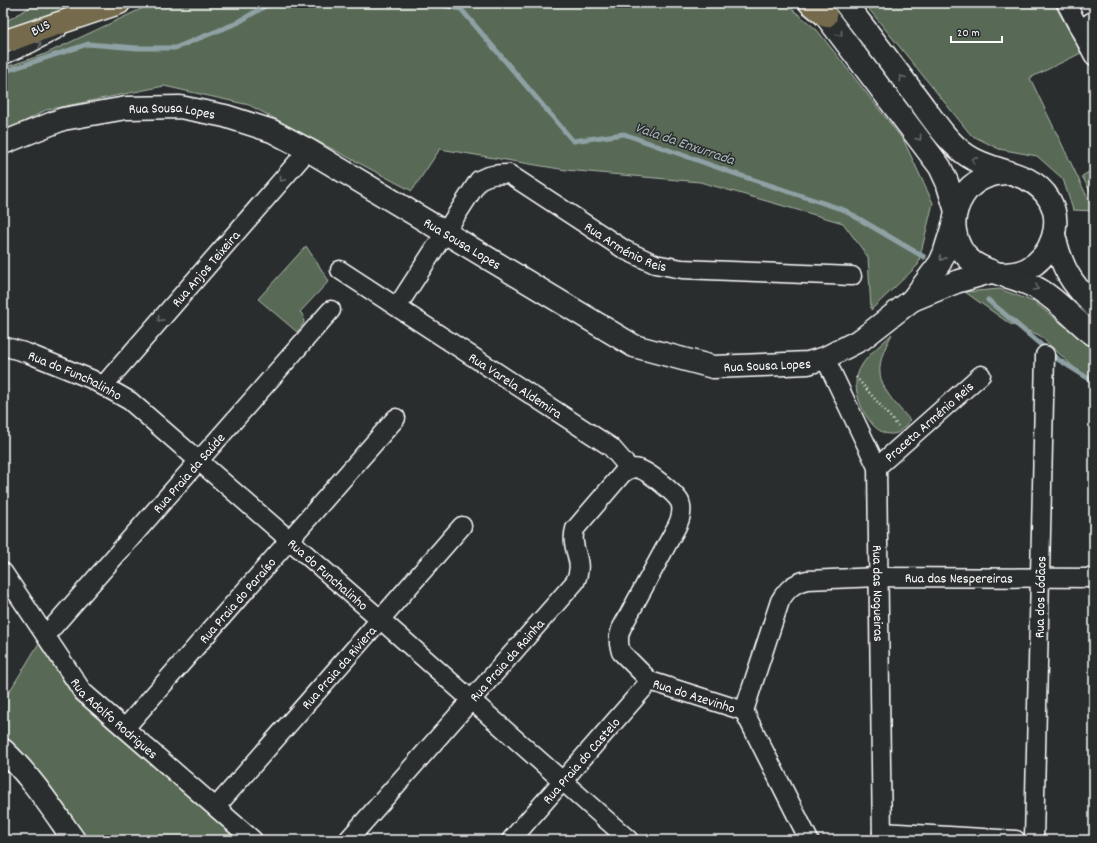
<svg xmlns="http://www.w3.org/2000/svg" width="1097" height="843" viewBox="0 0 1097 843" font-family="Dekko,sans-serif">
<style>
.green{fill:#586b56;stroke:#acb5aa}
.lines{fill:none;stroke-linecap:round;stroke-linejoin:round}
.stream{stroke:#8fa1a4;stroke-width:5}
.lane-casing{stroke:#fff;stroke-width:12}
.street-casing{stroke:#fff;stroke-width:21}
.secondary-casing{stroke:#fff;stroke-width:25}
.highway-casing{stroke:#fff;stroke-width:25}
.path{stroke:#fff;stroke-width:2.5;stroke-dasharray:1 3;stroke-linecap:butt}
.lane{stroke:#2a2d2e;stroke-width:9}
.street{stroke:#2a2d2e;stroke-width:18}
.secondary{stroke:#2a2d2e;stroke-width:22}
.highway{stroke:#746b4b;stroke-width:22}
.oneway{stroke:#6a6c6d}
.labels{text-anchor:middle;stroke-width:3;stroke-linejoin:round;paint-order:stroke}
.street-label{font-size:14px;fill:#fff;stroke:#2a2d2e}
.water-label{font-size:15px;font-style:italic;fill:#abb9bb;stroke:#2a2d2e}
</style>
<rect width="100%" height="100%" fill="#2a2d2e"/>
<filter id="ink" filterUnits="userSpaceOnUse"><feTurbulence type="fractalNoise" baseFrequency=".025" numOctaves="2"/><feDisplacementMap in="SourceGraphic" scale="8" xChannelSelector="R" yChannelSelector="G"/><feConvolveMatrix kernelMatrix="1 2 1 2 8 2 1 2 1" color-interpolation-filters="sRGB"/></filter>
<g filter="url(#ink)">
<!-- green -->
<g class="green">
<path d="M37,3H87L3,32V23Z"/>
<path d="M161,3H785L817,30L904,141L933,203L918,265L871,310L868,257L843,223L700,182L566,170L440,149L412,191L249,105L164,86L46,110L3,133V68L45,54L143,8Z"/>
<path d="M864,3H1054L1081,53L1030,78L1094,211L1073,210L1063,179L1037,156L999,149L971,135Z"/>
<path d="M1094,169V199L1082,176Z"/>
<path d="M306,246L329,281L300,312L303,315L304,323L297,332L258,299Z"/>
<path d="M1000,289L1034,302L1094,349V386L1039,335L1010,324L965,292Z"/>
<path d="M892,334C887,344 881,355 880,367C878,388 898,406 910,420C907,424 901,431 897,433C872,442 851,394 857,376C862,358 880,346 892,334Z"/>
<path d="M39,643L75,699L238,840H87L52,792L3,732V702Z"/>
</g>
<g class="lines">
<!-- stream -->
<g class="stream">
<path d="M432,3L461,9L573,141L624,134L733,173L844,210L924,257"/>
<path d="M3,72L88,44L137,48H175L237,23L270,3"/>
<path d="M988,300L1059,360L1094,382"/>
</g>
<!-- lane casing -->
<g class="lane-casing">
<path id="lane" d="M3,60L33,47L61,32"/>
</g>
<!-- street casing -->
<g class="street-casing">
<g id="street">
<path d="M1066,3L1094,56"/>
<path d="M1080,30L1094,20"/>
<path id="s1" d="M340,270L611,447L630,469"/>
<path id="s2" d="M397,307L479,180C490,174 497,174 509,174L625,250L655,264L682,269L852,276"/>
<path id="s3" d="M3,346L27,353L91,379L130,401L380,619L629,840"/>
<path id="s4" d="M825,358L877,467L882,840"/>
<path id="s5" d="M103,386L308,150"/>
<path id="s6" d="M877,467L981,375"/>
<path id="s7" d="M3,572L83,692L253,840"/>
<path id="s8" d="M46,635L331,310"/>
<path id="s9" d="M744,711L780,601C787,589 794,583 807,580L879,577L1094,578"/>
<path id="s10" d="M125,728L396,418"/>
<path id="s11" d="M216,807L462,526"/>
<path d="M882,832L1016,840"/>
<path id="s12" d="M348,840L575,582C586,560 569,550 575,529L622,474C627,470 633,467 639,469C648,471 676,494 680,502C683,510 681,518 677,526L621,629L619,636V644L621,652L650,681L744,711L809,840"/>
<path id="s13" d="M511,840L650,681"/>
<path id="s14" d="M1034,840L1045,355"/>
</g>
</g>
<!-- secondary casing -->
<g class="secondary-casing">
<g id="secondary">
<path d="M816,3L940,167L947,182L956,211"/>
<path d="M845,3C870,35 894,67 918,99C933,119 948,143 968,156C993,173 1032,170 1049,199C1063,223 1052,256 1027,269C1019,273 1009,274 1000,274"/>
<path id="s15" d="M3,143L63,119L126,108L180,107L225,116L272,131L308,150L634,346L713,367L808,363L825,358L862,339L912,300L956,282L991,272"/>
<path d="M1010,173C991,173 973,180 963,196C956,207 953,219 955,231C962,277 1009,270 1040,290C1060,302 1075,321 1094,335"/>
<path d="M1054,235C1062,268 1070,282 1094,306"/>
<path d="M912,300L940,263L944,254L954,222"/>
<path d="M3,750C31,776 52,809 74,840"/>
</g>
</g>
<!-- highway casing -->
<g class="highway-casing">
<g id="highway">
<path d="M810,3L826,16"/>
<path d="M3,42L119,3"/>
</g>
</g>
<!-- path -->
<path class="path" d="M856,377L898,426"/>
<!-- lane -->
<use href="#lane" class="lane"/>
<!-- street -->
<use href="#street" class="street"/>
<!-- secondary -->
<use href="#secondary" class="secondary"/>
<!-- highway -->
<use href="#highway" class="highway"/>
</g>
<!-- one-way arrows -->
<defs><path id="oneway-chevron" d="M-2-3.5L2.5 0L-2 3.5" fill="none" stroke-width="1.6" stroke-linecap="round" stroke-linejoin="round"/></defs>
<g class="oneway">
<use href="#oneway-chevron" transform="translate(840 34) rotate(53)"/>
<use href="#oneway-chevron" transform="translate(39 44) rotate(-28)"/>
<use href="#oneway-chevron" transform="translate(902 78) rotate(-127)"/>
<use href="#oneway-chevron" transform="translate(919 138) rotate(53)"/>
<use href="#oneway-chevron" transform="translate(974 160) rotate(-152)"/>
<use href="#oneway-chevron" transform="translate(282 179) rotate(131)"/>
<use href="#oneway-chevron" transform="translate(942 258) rotate(117)"/>
<use href="#oneway-chevron" transform="translate(1036 288) rotate(31)"/>
<use href="#oneway-chevron" transform="translate(160 319) rotate(131)"/>
</g>
</g>
<g class="labels">
<!-- street labels -->
<g class="street-label">
<text transform="translate(40 27) rotate(-28)" y="5">BUS</text>
<text dy="5" stroke="none"><textPath href="#s15" startOffset="175">Rua Sousa Lopes</textPath></text>
<text dy="5" stroke="none"><textPath href="#s15" startOffset="499">Rua Sousa Lopes</textPath></text>
<text dy="5" stroke="none"><textPath href="#s2" startOffset="320">Rua Arménio Reis</textPath></text>
<text dy="5" stroke="none"><textPath href="#s5" startOffset="156">Rua Anjos Teixeira</textPath></text>
<text dy="5" stroke="none"><textPath href="#s15" startOffset="835">Rua Sousa Lopes</textPath></text>
<text dy="5" stroke="none"><textPath href="#s3" startOffset="78">Rua do Funchalinho</textPath></text>
<text dy="5" stroke="none"><textPath href="#s1" startOffset="210">Rua Varela Aldemira</textPath></text>
<text dy="5" stroke="none"><textPath href="#s6" startOffset="69">Praceta Arménio Reis</textPath></text>
<text dy="5" stroke="none"><textPath href="#s8" startOffset="216">Rua Praia da Saúde</textPath></text>
<text dy="5" stroke="none"><textPath href="#s3" startOffset="402">Rua do Funchalinho</textPath></text>
<text dy="5" stroke="none"><textPath href="#s9" startOffset="303">Rua das Nespereiras</textPath></text>
<text dy="5" stroke="none"><textPath href="#s4" startOffset="247">Rua das Nogueiras</textPath></text>
<text dy="5" stroke="none"><textPath href="#s14" startOffset="243">Rua dos Lódãos</textPath></text>
<text dy="5" stroke="none"><textPath href="#s10" startOffset="170">Rua Praia do Paraíso</textPath></text>
<text dy="5" stroke="none"><textPath href="#s12" startOffset="240">Rua Praia da Rainha</textPath></text>
<text dy="5" stroke="none"><textPath href="#s11" startOffset="186">Rua Praia da Riviera</textPath></text>
<text dy="5" stroke="none"><textPath href="#s12" startOffset="795">Rua do Azevinho</textPath></text>
<text dy="5" stroke="none"><textPath href="#s7" startOffset="185">Rua Adolfo Rodrigues</textPath></text>
<text dy="5" stroke="none"><textPath href="#s13" startOffset="106">Rua Praia do Castelo</textPath></text>
</g>
<!-- water labels -->
<g class="water-label">
<text transform="translate(685 143) rotate(19)" y="5">Vala da Enxurrada</text>
</g>
</g>
<!-- margin -->
<rect width="1097" height="843" fill="none" stroke="#2a2d2e" stroke-width="16"/>
<rect x="8" y="8" width="1081" height="827" fill="none" stroke="#fff" stroke-width="1.5" filter="url(#ink)"/>
<!-- scale -->
<path d="M951 36v6h51v-6" fill="none" stroke="#ffffff" stroke-width="2"/>
<text x="957" y="36" font-size="12" fill="#ffffff" stroke="#2a2d2e" stroke-width="3" paint-order="stroke">20 m</text>
</svg>
